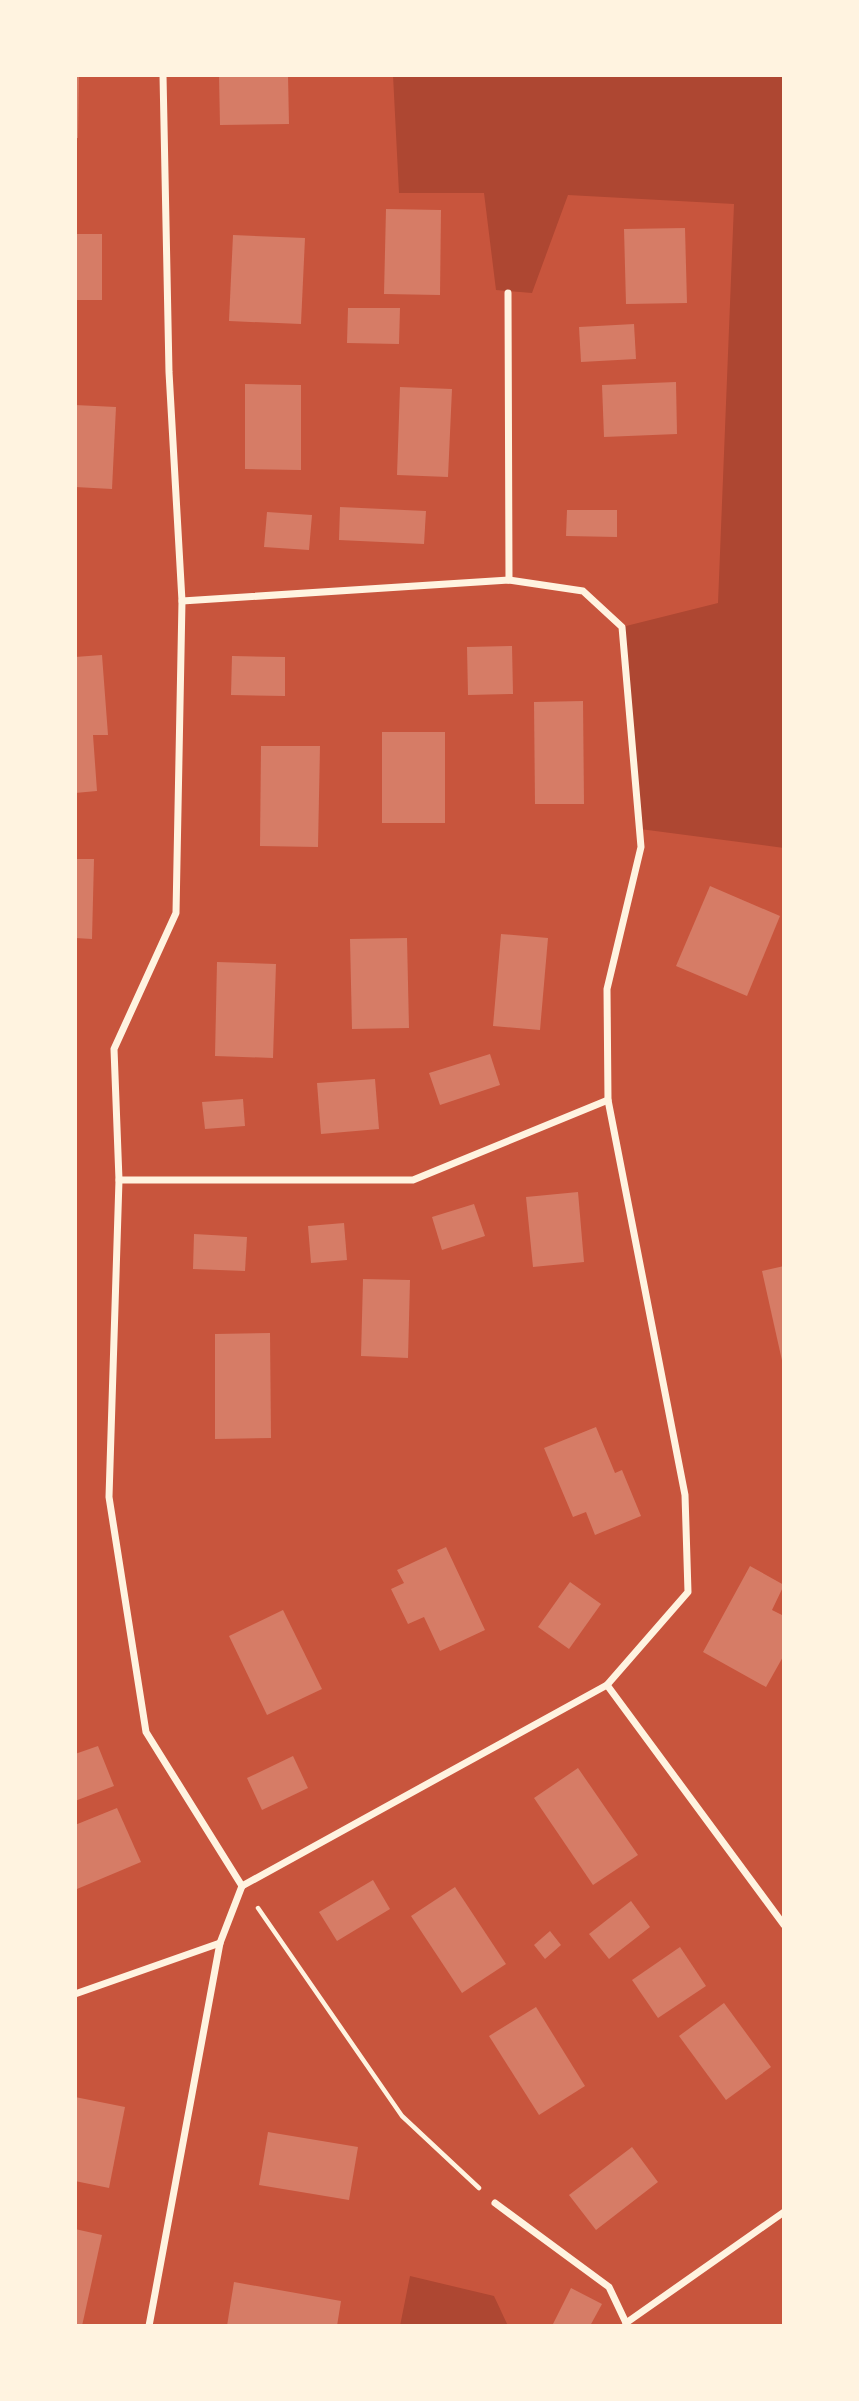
<svg xmlns="http://www.w3.org/2000/svg" width="859" height="2401" viewBox="0 0 859 2401" font-family="'Nunito Sans',sans-serif">
<style>
.green{fill:#ae4732}
.building{fill:#d67c66}
.lines{fill:none;stroke-linecap:round;stroke-linejoin:round}
.path{stroke:#fff3e0;stroke-width:4.5}
.minor{stroke:#fff3e0;stroke-width:7}
</style>
<rect width="100%" height="100%" fill="#c8553d"/>
<!-- green -->
<g class="green">
<path d="M393,75H784V848L640,829L622,627L718,603L734,204L568,195L532,293L496,290L484,193H399Z"/>
<path d="M410,2276L494,2296L508,2326H400Z"/>
</g>
<!-- building -->
<g class="building">
<path d="M75,75H79L78,138H75Z"/>
<path d="M219,75H288L289,124L220,125Z"/>
<path d="M386,209L441,210L440,295L384,294Z"/>
<path d="M685,228L687,303L626,304L624,229Z"/>
<rect x="75" y="234" width="27" height="66"/>
<path d="M233,235L305,238L301,324L229,321Z"/>
<path d="M348,308H400L399,344L347,343Z"/>
<path d="M634,324L636,359L581,362L579,327Z"/>
<path d="M676,382L677,434L604,437L602,385Z"/>
<path d="M245,384L301,385V470L245,469Z"/>
<path d="M400,387L452,389L448,477L397,475Z"/>
<path d="M75,405L116,407L112,489L75,487Z"/>
<path d="M340,507L426,511L424,544L339,540Z"/>
<path d="M567,510H617V537L566,536Z"/>
<path d="M267,512L312,515L309,550L264,547Z"/>
<path d="M512,646L513,694L468,695L467,647Z"/>
<path d="M102,655L108,735H93L97,791L75,793V657Z"/>
<path d="M232,656L285,657V696L231,695Z"/>
<path d="M583,701L584,804H535L534,702Z"/>
<rect x="382" y="732" width="63" height="91"/>
<path d="M261,746H320L318,847L260,846Z"/>
<path d="M75,859H94L92,939L75,938Z"/>
<path d="M710,886L780,916L747,996L676,966Z"/>
<path d="M501,934L548,938L540,1030L493,1026Z"/>
<path d="M407,938L409,1028L352,1029L350,939Z"/>
<path d="M217,962L276,964L273,1058L215,1056Z"/>
<path d="M490,1054L500,1085L440,1105L429,1073Z"/>
<path d="M375,1079L379,1129L321,1134L317,1083Z"/>
<path d="M243,1099L245,1126L205,1129L202,1102Z"/>
<path d="M578,1192L584,1262L533,1267L526,1197Z"/>
<path d="M474,1204L485,1236L442,1250L432,1217Z"/>
<path d="M344,1223L347,1260L311,1263L308,1226Z"/>
<path d="M194,1234L247,1237L245,1271L193,1269Z"/>
<path d="M784,1266V1365H783L762,1271Z"/>
<path d="M363,1279L410,1280L408,1358L361,1356Z"/>
<path d="M270,1333L271,1438L215,1439V1334Z"/>
<path d="M596,1427L615,1473L622,1470L641,1516L595,1535L586,1512L573,1517L544,1448Z"/>
<path d="M446,1547L485,1630L440,1651L424,1617L408,1624L391,1589L404,1583L397,1570Z"/>
<path d="M750,1566L784,1585L772,1610L784,1616V1655L766,1687L703,1652Z"/>
<path d="M570,1582L601,1604L569,1649L538,1627Z"/>
<path d="M283,1610L322,1689L267,1715L229,1636Z"/>
<path d="M98,1746L114,1786L75,1801V1754Z"/>
<path d="M293,1756L308,1788L262,1810L247,1778Z"/>
<path d="M578,1768L638,1855L593,1885L534,1798Z"/>
<path d="M117,1808L141,1862L77,1889L75,1825Z"/>
<path d="M373,1880L390,1909L337,1941L319,1912Z"/>
<path d="M455,1887L506,1964L462,1993L411,1916Z"/>
<path d="M631,1901L650,1927L609,1959L589,1934Z"/>
<path d="M550,1931L561,1945L545,1959L534,1945Z"/>
<path d="M680,1947L706,1986L658,2018L632,1980Z"/>
<path d="M724,2003L771,2067L726,2100L679,2036Z"/>
<path d="M536,2007L585,2086L539,2115L489,2036Z"/>
<path d="M75,2097L125,2107L109,2188L75,2181Z"/>
<path d="M268,2132L358,2147L349,2200L259,2185Z"/>
<path d="M632,2147L658,2182L596,2230L569,2195Z"/>
<path d="M75,2229L102,2235L82,2326H75Z"/>
<path d="M234,2282L341,2301L337,2326H227Z"/>
<path d="M571,2288L602,2304L590,2326H552Z"/>
</g>
<g class="lines">
<!-- path -->
<path class="path" d="M258,1908L402,2116L479,2188"/>
<!-- minor -->
<g class="minor">
<path d="M163,75L169,372L182,601L176,913L114,1049L119,1180L109,1497L146,1732L242,1886"/>
<path d="M508,293L509,580"/>
<path d="M182,601L509,580L583,591L622,627L641,847L607,989L608,1100L685,1495L688,1592L607,1685L242,1886"/>
<path d="M119,1180H413L608,1100"/>
<path d="M607,1685L784,1925"/>
<path d="M75,1994L220,1943"/>
<path d="M495,2203L609,2287L627,2325"/>
<path d="M626,2323L784,2212"/>
<path d="M149,2326L220,1943L242,1886"/>
</g>
</g>
<!-- border -->
<rect width="859" height="2401" fill="none" stroke="#fff3e0" stroke-width="154"/>
</svg>
